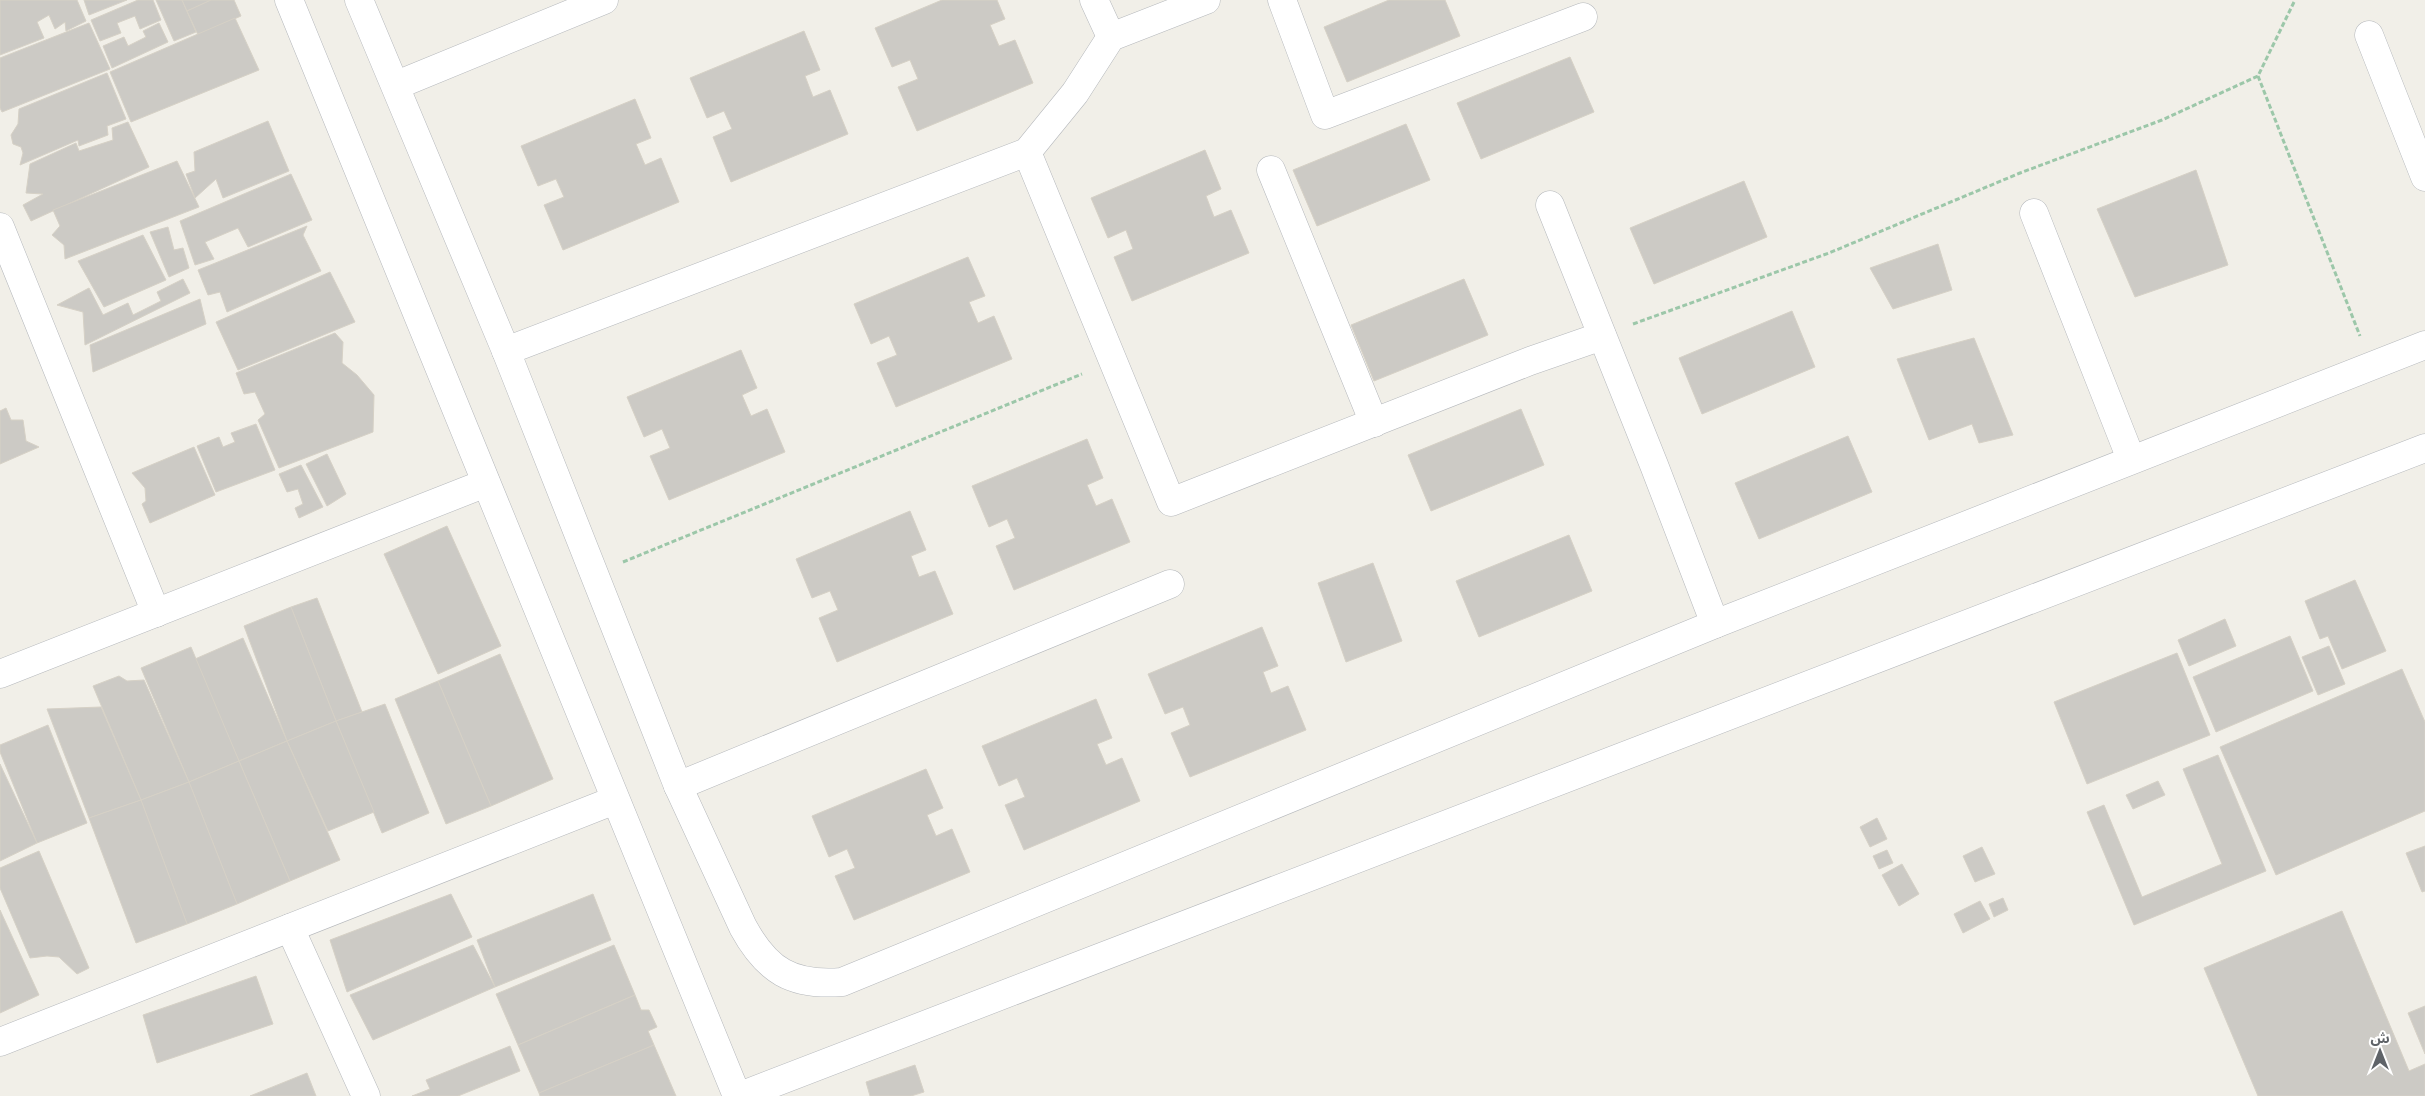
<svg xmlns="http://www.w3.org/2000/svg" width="2425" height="1096" viewBox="0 0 2425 1096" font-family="'Golos Text','Noto Sans Arabic',sans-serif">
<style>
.building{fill:#cccac5;stroke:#d6d1c6}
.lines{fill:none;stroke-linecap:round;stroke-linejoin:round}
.minor-casing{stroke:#b5b8bc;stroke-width:29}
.path{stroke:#9cc7a9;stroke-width:3;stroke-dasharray:5 2.5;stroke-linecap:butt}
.minor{stroke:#fff;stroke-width:28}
</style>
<rect width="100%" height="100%" fill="#f1efe8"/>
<!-- building -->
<g class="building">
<path d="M0,0H77L86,21L66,31L65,22L55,29L49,15L37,22L44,38L0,55Z"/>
<path d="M84,0H127L89,15Z"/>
<path d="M138,0H153L161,20L140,29L135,16L117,23L121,33L100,41L91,20Z"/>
<path d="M156,0H182L196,32L174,41Z"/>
<path d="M182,0H212L187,11Z"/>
<path d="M211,0H234L241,16L198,35L187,11Z"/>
<path d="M942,0H997L1005,19L990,25L999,46L1015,40L1033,83L917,131L898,87L918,79L910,60L892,67L875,28Z"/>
<path d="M1389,0H1445L1460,36L1347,82L1324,27Z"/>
<path d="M235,18L259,70L131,122L110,72Z"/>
<path d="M89,23L110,69L2,112L0,108V58Z"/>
<path d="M159,23L168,42L112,68L103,46L124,37L128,46L146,37L143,31Z"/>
<path d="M804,31L820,70L805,76L813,97L830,90L848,134L731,182L713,137L732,129L724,111L707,118L690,78Z"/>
<path d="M1570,57L1594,112L1481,159L1457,103Z"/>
<path d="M107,73L126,119L107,126L108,135L79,146L78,140L20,165L23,153L21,147L13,144L11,135L18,124L19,109Z"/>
<path d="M635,99L651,138L636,144L645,165L661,158L679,202L563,250L544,205L564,197L556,179L538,186L521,146Z"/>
<path d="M268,121L289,171L223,198L216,179L195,198L186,174L195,171L194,152Z"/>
<path d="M128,122L149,167L31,221L23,205L43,194L26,193L30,164L76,143L79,151L113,140L112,128Z"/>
<path d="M1406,124L1430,180L1317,226L1293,170Z"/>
<path d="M1205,150L1221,189L1206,196L1214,217L1231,210L1249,253L1132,301L1114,257L1133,249L1126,230L1108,238L1091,198Z"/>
<path d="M177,161L199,207L65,259L64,245L52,235L60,226L53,210Z"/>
<path d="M2196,170L2228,265L2135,297L2097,209Z"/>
<path d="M291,174L312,220L248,247L238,228L205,242L214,259L195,265L180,221Z"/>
<path d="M1744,181L1767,237L1654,284L1630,228Z"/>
<path d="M307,226L303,235L321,271L227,312L220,292L208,295L198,270Z"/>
<path d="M168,227L174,250L183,248L189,268L169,277L150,232Z"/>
<path d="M143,235L166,280L104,307L78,261Z"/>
<path d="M1938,244L1952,290L1893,309L1870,268Z"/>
<path d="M968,257L985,296L969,302L978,323L994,316L1012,359L896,407L877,363L897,355L889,336L871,344L854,304Z"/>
<path d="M330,272L355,322L238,370L216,322Z"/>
<path d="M183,279L190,293L85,345L83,312L57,305L89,288L103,315L128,303L133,315L161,301L157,292Z"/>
<path d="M1464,279L1488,335L1374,381L1351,325Z"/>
<path d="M200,299L206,324L93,372L90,345Z"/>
<path d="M1792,311L1815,367L1702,414L1679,358Z"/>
<path d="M335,333L343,342L342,363L357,375L374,395L373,432L279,468L258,420L265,414L255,392L244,394L236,373Z"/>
<path d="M1974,338L2013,435L1979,443L1972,424L1929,440L1897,359Z"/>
<path d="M741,350L757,388L742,395L751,416L767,409L785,452L669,500L650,456L670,448L662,429L644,437L627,397Z"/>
<path d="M6,408L11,420H23L26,441L39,447L0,464V411Z"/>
<path d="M1521,409L1544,465L1431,511L1408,455Z"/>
<path d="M256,424L275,470L216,492L197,446L219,437L223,447L235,442L231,433Z"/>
<path d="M1848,436L1872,492L1759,539L1735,483Z"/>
<path d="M1087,439L1103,478L1087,485L1096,506L1112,499L1130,542L1014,590L996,546L1015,538L1007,519L989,527L972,486Z"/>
<path d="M194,447L215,495L150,523L142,504L146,501L145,488L132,473Z"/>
<path d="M327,454L346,494L327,506L306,464Z"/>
<path d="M301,465L323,507L299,518L295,508L303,504L298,489L287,492L279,474Z"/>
<path d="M910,511L926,550L911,556L919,577L935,571L953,614L837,662L819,618L838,610L830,591L812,598L796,559Z"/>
<path d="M447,526L501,646L438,674L384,554Z"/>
<path d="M1569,535L1592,591L1479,637L1456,581Z"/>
<path d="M1373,563L1402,641L1346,662L1318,583Z"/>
<path d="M2355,580L2386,651L2342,669L2328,636L2320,639L2305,601Z"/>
<path d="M317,598L362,712L336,721L291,607Z"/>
<path d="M291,607L336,721L287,741L244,626Z"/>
<path d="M2225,619L2236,646L2189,666L2178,640Z"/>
<path d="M1262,627L1278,666L1263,672L1271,693L1288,686L1306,730L1190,777L1171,733L1190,725L1183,707L1165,714L1148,674Z"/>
<path d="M2290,636L2313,691L2216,732L2193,677Z"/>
<path d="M243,638L287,741L239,761L195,659Z"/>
<path d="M2329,646L2345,684L2318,695L2302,657Z"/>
<path d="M191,647L239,761L189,782L141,668Z"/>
<path d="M2177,653L2210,735L2087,784L2054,702Z"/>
<path d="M500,654L553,779L491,806L438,681Z"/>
<path d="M2402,669L2425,722V811L2276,875L2220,747Z"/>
<path d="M119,676L127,681L144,680L189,782L141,800L93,686Z"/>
<path d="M438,681L491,806L446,824L395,699Z"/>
<path d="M1096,699L1112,738L1097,744L1106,765L1122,758L1140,801L1024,850L1005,805L1025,797L1017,778L999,786L982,746Z"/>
<path d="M385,704L429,813L382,833L336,721Z"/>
<path d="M101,707L141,800L89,818L47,709Z"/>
<path d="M336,721L374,812L328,831L287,741Z"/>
<path d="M48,725L87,823L37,843L0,752V745Z"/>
<path d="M287,741L340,860L290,881L239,761Z"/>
<path d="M2218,755L2266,871L2134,925L2087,812L2104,805L2142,897L2222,864L2183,769Z"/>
<path d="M239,761L290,881L237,904L189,782Z"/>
<path d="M0,764L37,843L0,861Z"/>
<path d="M926,769L943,808L927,815L936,836L952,829L970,872L854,920L835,876L855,868L847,849L829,857L812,816Z"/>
<path d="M2158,781L2165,795L2133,809L2126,795Z"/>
<path d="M189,782L237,904L187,924L141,800Z"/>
<path d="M141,800L187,924L136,943L89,818Z"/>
<path d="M1877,818L1887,839L1870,847L1860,827Z"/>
<path d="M2425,846V891L2422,892L2406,853Z"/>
<path d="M1982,847L1995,874L1975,882L1963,856Z"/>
<path d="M1887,850L1893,863L1879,869L1873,856Z"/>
<path d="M39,851L89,968L77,974L59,957L47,956L30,958L0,888V868Z"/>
<path d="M1902,864L1919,894L1899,906L1882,875Z"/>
<path d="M451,894L472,937L347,992L330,940Z"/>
<path d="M593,894L611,940L495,987L477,940Z"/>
<path d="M2003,898L2008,910L1994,917L1989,904Z"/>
<path d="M1980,901L1990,919L1963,933L1954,914Z"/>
<path d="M0,910L39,995L0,1013Z"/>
<path d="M2342,911L2409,1071L2425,1064V1096H2258L2204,968Z"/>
<path d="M473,945L495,987L373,1040L350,995Z"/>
<path d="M614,945L635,995L518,1045L496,994Z"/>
<path d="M256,976L273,1024L157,1063L143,1015Z"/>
<path d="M635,995L641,1010H649L657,1027L648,1031L654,1045L539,1093L518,1045Z"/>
<path d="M2425,1006V1054L2408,1013Z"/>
<path d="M654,1045L676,1096H540L539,1093Z"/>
<path d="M510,1046L520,1071L458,1096H412L430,1089L426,1080Z"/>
<path d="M915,1065L924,1092L911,1096H870L866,1082Z"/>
<path d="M307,1073L316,1096H250Z"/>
</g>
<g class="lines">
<!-- minor casing -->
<g class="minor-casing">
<g id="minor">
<path d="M289,0L737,1096"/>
<path d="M359,0L506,351L678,786L743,927C767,971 792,986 842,982L1715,624L2425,345"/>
<path d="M1094,0L1111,37"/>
<path d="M1282,0L1325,115L1583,17"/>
<path d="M2369,35L2425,177"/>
<path d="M397,85L604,0"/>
<path d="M1027,152L1171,502L1530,361L1602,336"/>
<path d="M1271,170L1374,423"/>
<path d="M1550,205L1654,465L1715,624"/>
<path d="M2034,213L2131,459"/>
<path d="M0,227L156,613"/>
<path d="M506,351L1027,152L1075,93L1111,37L1206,0"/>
<path d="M0,674L486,483"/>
<path d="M678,786L1170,584"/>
<path d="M290,928L366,1096"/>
<path d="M0,1042L615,800"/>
<path d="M740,1096L2425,448"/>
</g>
</g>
<!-- path -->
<g class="path">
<path d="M2258,76L2360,336"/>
<path d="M1633,324L1829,253L2020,173L2162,120L2258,76L2295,0"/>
<path d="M623,562L1082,374"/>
</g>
<!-- minor -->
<use href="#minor" class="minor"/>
</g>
<!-- north arrow -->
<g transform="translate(2380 1051)" stroke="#ffffff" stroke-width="4" paint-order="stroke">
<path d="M0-4L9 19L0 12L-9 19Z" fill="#5f6368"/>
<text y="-8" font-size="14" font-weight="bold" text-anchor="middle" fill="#5f6368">ش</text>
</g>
</svg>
